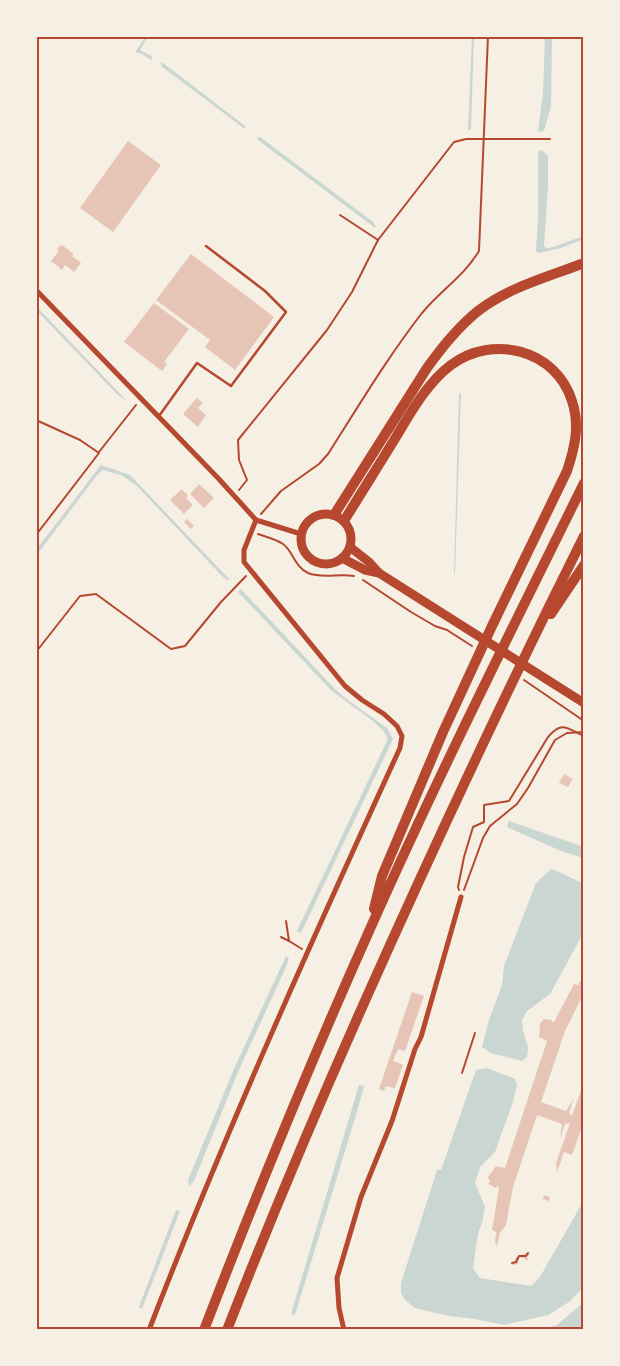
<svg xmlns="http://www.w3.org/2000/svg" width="620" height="1366" viewBox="0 0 620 1366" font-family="'Noto Serif',serif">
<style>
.water{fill:#c9d6d2}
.building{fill:#e6c5b7}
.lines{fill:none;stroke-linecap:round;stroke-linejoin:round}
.path{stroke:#b5482f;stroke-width:2}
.service{stroke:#b5482f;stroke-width:2.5}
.minor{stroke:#b5482f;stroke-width:5}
.primary{stroke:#b5482f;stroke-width:9}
.motorway{stroke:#b5482f;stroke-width:10}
.neatline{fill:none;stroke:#b5482f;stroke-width:2}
</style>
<rect width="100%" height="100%" fill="#f6efe4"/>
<!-- water -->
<g class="water">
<path d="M146,36H148L140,50L153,57L151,60L142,54L135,52Z"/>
<path d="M472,36H474L471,130H468Z"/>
<path d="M545,36H552L551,106L544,131L538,132L543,92Z"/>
<path d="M161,63H163L245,126V129L161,66Z"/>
<path d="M257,137H260L373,222L376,227H374L258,140Z"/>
<path d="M542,150L548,156V186L544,246L546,248H550L584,236V239L561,248L539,253L536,251L538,219V154L539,151Z"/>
<path d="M36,306L126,400V401L117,394L36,310Z"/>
<path d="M459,393H461L455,575L454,573Z"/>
<path d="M101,465L130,475L230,580H227L222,576L136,485L121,475L103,470L98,474L36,556V550Z"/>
<path d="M241,589L334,688L345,698L387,728L393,739L301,933L297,931L387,741V737C381,722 342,701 328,687L238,592Z"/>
<path d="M509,821L584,847V858L561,851L507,827Z"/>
<path d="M551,869L561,873L584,884V937L580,939L550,994L527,1011L522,1020L523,1031L528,1047L527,1057L522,1061L491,1053L482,1047L489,1020L502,985L504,966L536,883Z"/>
<path d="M286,956L289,959L286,967L238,1072L194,1181L189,1186L188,1180L234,1069Z"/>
<path d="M487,1068L515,1079L517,1085L513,1102L495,1152L480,1167L475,1183L485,1207L482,1223L478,1233L473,1269L480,1278L531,1286L540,1277L584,1200V1287L569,1302L548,1315L504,1325L475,1319L449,1316L415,1308L405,1300L401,1293V1283L437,1170H441L476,1070Z"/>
<path d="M359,1085L364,1086L358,1108L295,1315L291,1314Z"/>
<path d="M176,1210L180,1211L142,1309L139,1307Z"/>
<path d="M584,1302V1330H537L557,1325Z"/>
</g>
<!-- building -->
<g class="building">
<path d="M128,141L161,165L113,232L80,208Z"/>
<path d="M62,245L74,254L72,256L81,263L74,272L65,265L62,270L51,261L58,252L57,250L59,247Z"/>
<path d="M191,254L274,317L235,370L205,347L210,340L156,300Z"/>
<path d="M154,303L189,329L164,362L167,364L162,371L124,342Z"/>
<path d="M197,398L203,403L198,408L206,415L198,427L183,414Z"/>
<path d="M199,484L214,498L204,508L190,494Z"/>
<path d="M182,489L188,496L186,498L193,505L184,514L170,500Z"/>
<path d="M187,519L194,526L191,529L184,522Z"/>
<path d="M564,774L573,779L568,787L559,783Z"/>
<path d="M584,975V983L582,986V997L565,1031L541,1102L566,1111L574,1098L569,1113L572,1116L584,1082V1128L582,1127L572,1155L564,1152L557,1172L556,1163L570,1123L565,1124L560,1139L562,1124L537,1115L513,1187L506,1225L500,1233L497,1246L495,1242L496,1232L492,1230L499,1188L497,1186L496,1188L488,1184L490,1182L488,1177L496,1166L505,1168L547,1041L539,1037L540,1023L543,1021V1019L552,1020V1022H554L574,984L578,985Z"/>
<path d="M412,992L424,996L405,1051L398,1049L393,1061L403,1065L395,1088L386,1086L384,1091L379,1089Z"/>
<path d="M544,1195L550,1197L549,1201L543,1199Z"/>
<path d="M528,1252L530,1254L527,1257L529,1261L520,1257L519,1258L518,1264L512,1265V1262H515V1258Z"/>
</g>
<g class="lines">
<!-- path -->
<g class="path">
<path d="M340,215L378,240L454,142L466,139H550"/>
<path d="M36,420L80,440L99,453L36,535"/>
<path d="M99,452L136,405"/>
<path d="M239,490L247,480L239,460L238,440L327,330L352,292L378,240"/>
<path d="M261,514L281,491L319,464L328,454C358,407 387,358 422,313C440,291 464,276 479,251L488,36"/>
<path d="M258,534C266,537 276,539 283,544C293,551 294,566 308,573C323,579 339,573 354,576"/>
<path d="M363,580L411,612L435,626L447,630L472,646"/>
<path d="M36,652L80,596L96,594L171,649L185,646L221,602L246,576"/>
<path d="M524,680L584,721"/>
<path d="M459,890L458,887L464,857L473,827L484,822V805L509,801L548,737C563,720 567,729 584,736"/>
<path d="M464,890L483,838L490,826L517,804L528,788L555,740L567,733L584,732"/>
<path d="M281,937L289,941L286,921"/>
<path d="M289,941L302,949"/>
<path d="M462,1073L475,1033"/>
<path d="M512,1263L516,1262L519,1256H526L528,1253"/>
</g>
<!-- service -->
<path class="service" d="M159,416L197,363L231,386L286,312L265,291L206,246"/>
<!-- minor -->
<g class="minor">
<path d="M36,290L218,478L256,520L301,534"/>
<path d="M149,1330C225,1133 312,940 400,748L402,736L397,726L384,714L362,700L345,686L244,562V550L256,520"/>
<path d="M344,1330L339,1308L337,1278L361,1197L392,1121L415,1049L421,1037L461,897"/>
</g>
<!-- primary -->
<g class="primary">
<circle cx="326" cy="539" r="25"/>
<path d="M350,547L369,562L379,573L584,703"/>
<path d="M342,558L365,570L379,573"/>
</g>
<!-- motorway -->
<g class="motorway">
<path d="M334,515L427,368C442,347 458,327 478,311C509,287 548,277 584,263"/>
<path d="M344,521C361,493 379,465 396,437C411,412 427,383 451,365C492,334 556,349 572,401C580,425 575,447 567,471L492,626L443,732L382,876L374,909"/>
<path d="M551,614L584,565"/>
<path d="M204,1330C256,1195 311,1061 370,929C437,778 511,631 584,483"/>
<path d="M227,1330C270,1220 316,1111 364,1003C434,846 507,690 584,536"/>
</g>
</g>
<!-- border -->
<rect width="620" height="1366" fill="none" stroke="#f6efe4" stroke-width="75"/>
<rect x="38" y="38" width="544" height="1290" class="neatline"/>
</svg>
